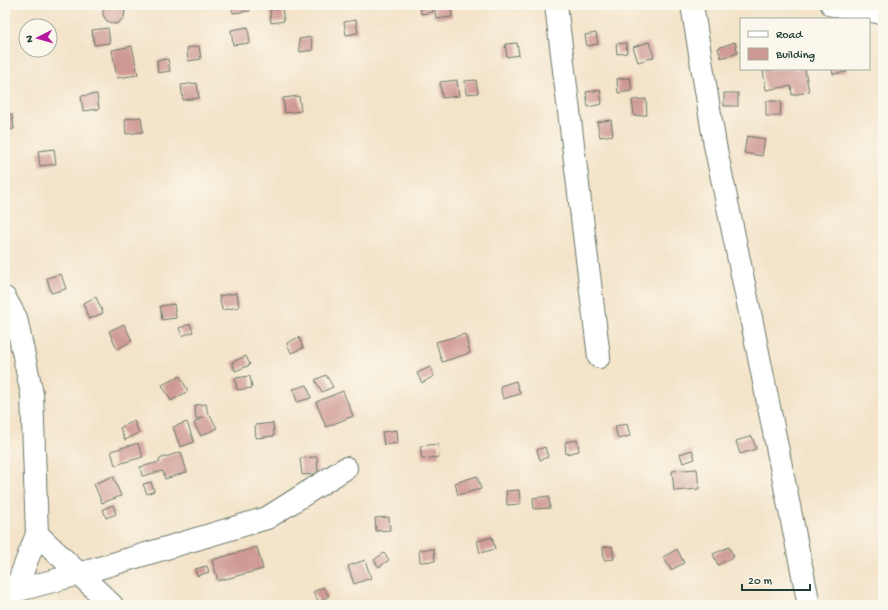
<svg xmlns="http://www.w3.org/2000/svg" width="888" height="610" viewBox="0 0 888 610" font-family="'Gochi Hand',sans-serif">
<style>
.building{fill:#cf9993}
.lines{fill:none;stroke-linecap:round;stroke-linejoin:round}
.minor-casing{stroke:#697768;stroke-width:24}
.major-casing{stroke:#697768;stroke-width:24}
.minor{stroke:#fff;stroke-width:22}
.major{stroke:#fff;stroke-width:22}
</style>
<rect width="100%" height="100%" fill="#fbf7ec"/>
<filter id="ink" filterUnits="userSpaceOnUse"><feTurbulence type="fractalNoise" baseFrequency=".025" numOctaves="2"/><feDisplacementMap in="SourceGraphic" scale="8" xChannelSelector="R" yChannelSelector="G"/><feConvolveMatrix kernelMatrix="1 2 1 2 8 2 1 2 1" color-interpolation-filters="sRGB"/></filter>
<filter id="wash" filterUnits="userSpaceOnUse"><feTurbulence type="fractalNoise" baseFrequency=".012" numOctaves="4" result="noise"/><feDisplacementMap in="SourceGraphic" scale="16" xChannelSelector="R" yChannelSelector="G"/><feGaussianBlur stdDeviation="0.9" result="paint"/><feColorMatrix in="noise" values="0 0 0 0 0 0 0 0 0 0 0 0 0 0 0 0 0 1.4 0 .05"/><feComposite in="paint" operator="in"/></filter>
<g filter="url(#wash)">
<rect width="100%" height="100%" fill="#f3e3c8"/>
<g id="blocks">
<!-- building -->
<g class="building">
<path d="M106,5H123L125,10L124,18L118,23L115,24L111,23L107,21L103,15V12L104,8Z"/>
<path d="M232,5H249L250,11L233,13Z"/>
<path d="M420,5H432L433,12L421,14Z"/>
<path d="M434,5H451L452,17L436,19Z"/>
<path d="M282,8L284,21L271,23L270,10Z"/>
<path d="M356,20L358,33L346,35L344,22Z"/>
<path d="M248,27L250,43L233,45L231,30Z"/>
<path d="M108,28L110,43L94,45L92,30Z"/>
<path d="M596,33L598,44L587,46L585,35Z"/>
<path d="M311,37L313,50L300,52L299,39Z"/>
<path d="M649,42L654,57L638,62L633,47Z"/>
<path d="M735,42L738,53L721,58L718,48Z"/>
<path d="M517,43L519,55L507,57L505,44Z"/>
<path d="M626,43L627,53L617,54L616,44Z"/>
<path d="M132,46L138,75L117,78L112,50Z"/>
<path d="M199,46L201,59L188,61L187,48Z"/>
<path d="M168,59L170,71L158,73L157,60Z"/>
<path d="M777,69H805L809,92L792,95L791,86L766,90L763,71Z"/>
<path d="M832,69H846L847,72L833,74Z"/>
<path d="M630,78L632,91L618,93L617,79Z"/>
<path d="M457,80L459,96L442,98L440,82Z"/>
<path d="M476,80L478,93L466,94L465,81Z"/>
<path d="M197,83L199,98L183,100L181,85Z"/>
<path d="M600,90L602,104L588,107L586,92Z"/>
<rect x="724" y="93" width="14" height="13"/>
<path d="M97,94L99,109L83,111L81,96Z"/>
<path d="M299,96L301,111L285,113L283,98Z"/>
<path d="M646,99L647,115L634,116L632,100Z"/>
<path d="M766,101H781L780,116H766Z"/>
<path d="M12,114L14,129L5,130V115Z"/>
<path d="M141,117L143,132L126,134L125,119Z"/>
<path d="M611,120L613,135L600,137L597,122Z"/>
<path d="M747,136L765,139L762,156L744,153Z"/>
<path d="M54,149L56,164L40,166L38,151Z"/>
<path d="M61,274L66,289L51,293L47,278Z"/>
<path d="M237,293L239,307L222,310L219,296Z"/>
<path d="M96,297L103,313L89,319L83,303Z"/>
<path d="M174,304L176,318L162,320L160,306Z"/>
<path d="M124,324L132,341L117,349L109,331Z"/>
<path d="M190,324L193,332L182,336L179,328Z"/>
<path d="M465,334L470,353L442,362L436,342Z"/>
<path d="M299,337L303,348L291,353L287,343Z"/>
<path d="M246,356L250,365L235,371L232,362Z"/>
<path d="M430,367L434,376L422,383L417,373Z"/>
<path d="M326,375L333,387L322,392L315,380Z"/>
<path d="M180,376L188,391L171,401L162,385Z"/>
<path d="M250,376L252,388L237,390L235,378Z"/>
<path d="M516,381L520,394L503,399L500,386Z"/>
<path d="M307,385L311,398L297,402L293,389Z"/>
<path d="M343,391L353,416L326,427L316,402Z"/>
<path d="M206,404L208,415L209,414L217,428L201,436L194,423L204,417L196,419L195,405Z"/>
<path d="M134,421L139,433L125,440L120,428Z"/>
<path d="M187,422L194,442L180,447L173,427Z"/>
<path d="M273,423L274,436L256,438L255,425Z"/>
<path d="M627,424L630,436L618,439L615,426Z"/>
<path d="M397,430L398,443L384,445L382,432Z"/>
<path d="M752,436L756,449L740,454L736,441Z"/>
<path d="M577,440L579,451L566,454L565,442Z"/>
<path d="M138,443L143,457L115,465L111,451Z"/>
<path d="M438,444L439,457L422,459L420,446Z"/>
<path d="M545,447L548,457L540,460L537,450Z"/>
<path d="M692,450L695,459L683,463L680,454Z"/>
<path d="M181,452L187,472L165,479L163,471L142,476L140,467L160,462L159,459Z"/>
<path d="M317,457L318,474L302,475L300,458Z"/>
<path d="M697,469L699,489L674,491L672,471Z"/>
<path d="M113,476L121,496L102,503L94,484Z"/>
<path d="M477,476L481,489L458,495L455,483Z"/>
<path d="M151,482L154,491L147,494L143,484Z"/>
<path d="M519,490L520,504L507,505L506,491Z"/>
<path d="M549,496L550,508L534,509L533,498Z"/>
<path d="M113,505L116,514L106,518L103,509Z"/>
<path d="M389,517L390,530L376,531L375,518Z"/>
<path d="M492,537L495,549L480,553L477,541Z"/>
<path d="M612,546L614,559L604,560L603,547Z"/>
<path d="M257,547L263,569L218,581L212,560Z"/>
<path d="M729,547L734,557L718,565L713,554Z"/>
<path d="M434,549L435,561L420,562L419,550Z"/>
<path d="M677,549L684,563L671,570L663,557Z"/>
<path d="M384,553L389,560L379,567L374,560Z"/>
<path d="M365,560L371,578L354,584L348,566Z"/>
<path d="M207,566L209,572L197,576L195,569Z"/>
<path d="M323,587L329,596L319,602L313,592Z"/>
</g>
</g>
</g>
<g filter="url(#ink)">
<use href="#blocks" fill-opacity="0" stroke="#697768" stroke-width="1"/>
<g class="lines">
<!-- minor casing -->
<g class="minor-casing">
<g id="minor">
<path d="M556,5L599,357"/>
<path d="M692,5L715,145L749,308L809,605"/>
<path d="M5,298L16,318L32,394L37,534L112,605"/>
<path d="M15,591L37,534"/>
<path d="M5,594L15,591L79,574L267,518L346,468"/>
</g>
</g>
<!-- major casing -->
<g class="major-casing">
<path id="major" d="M832,5L883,13"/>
</g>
<!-- minor -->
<use href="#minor" class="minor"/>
<!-- major -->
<use href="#major" class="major"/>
</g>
</g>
<!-- margin -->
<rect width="888" height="610" fill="none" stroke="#fbf7ec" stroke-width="20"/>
<!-- legend -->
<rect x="740" y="18" width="130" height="52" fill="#fbf7ec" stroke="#a3ada2"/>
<rect x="748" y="31" width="20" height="6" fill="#ffffff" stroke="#a3ada2"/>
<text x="776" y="38" font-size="12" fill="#1f3d34">Road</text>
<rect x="748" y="48" width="20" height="12" fill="#cf9993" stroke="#a3ada2"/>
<text x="776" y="58" font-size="12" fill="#1f3d34">Building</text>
<!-- north arrow -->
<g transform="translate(38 38) rotate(264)"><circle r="19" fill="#fbf7ec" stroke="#a3ada2"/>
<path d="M0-3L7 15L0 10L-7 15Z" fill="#b5179e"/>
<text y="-6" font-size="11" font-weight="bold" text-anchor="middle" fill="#1f3d34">N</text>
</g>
<!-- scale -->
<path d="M742 584v6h68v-6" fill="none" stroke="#1f3d34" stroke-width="2"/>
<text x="748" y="584" font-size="12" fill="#1f3d34" stroke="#fbf7ec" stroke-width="3" paint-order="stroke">20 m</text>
</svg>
